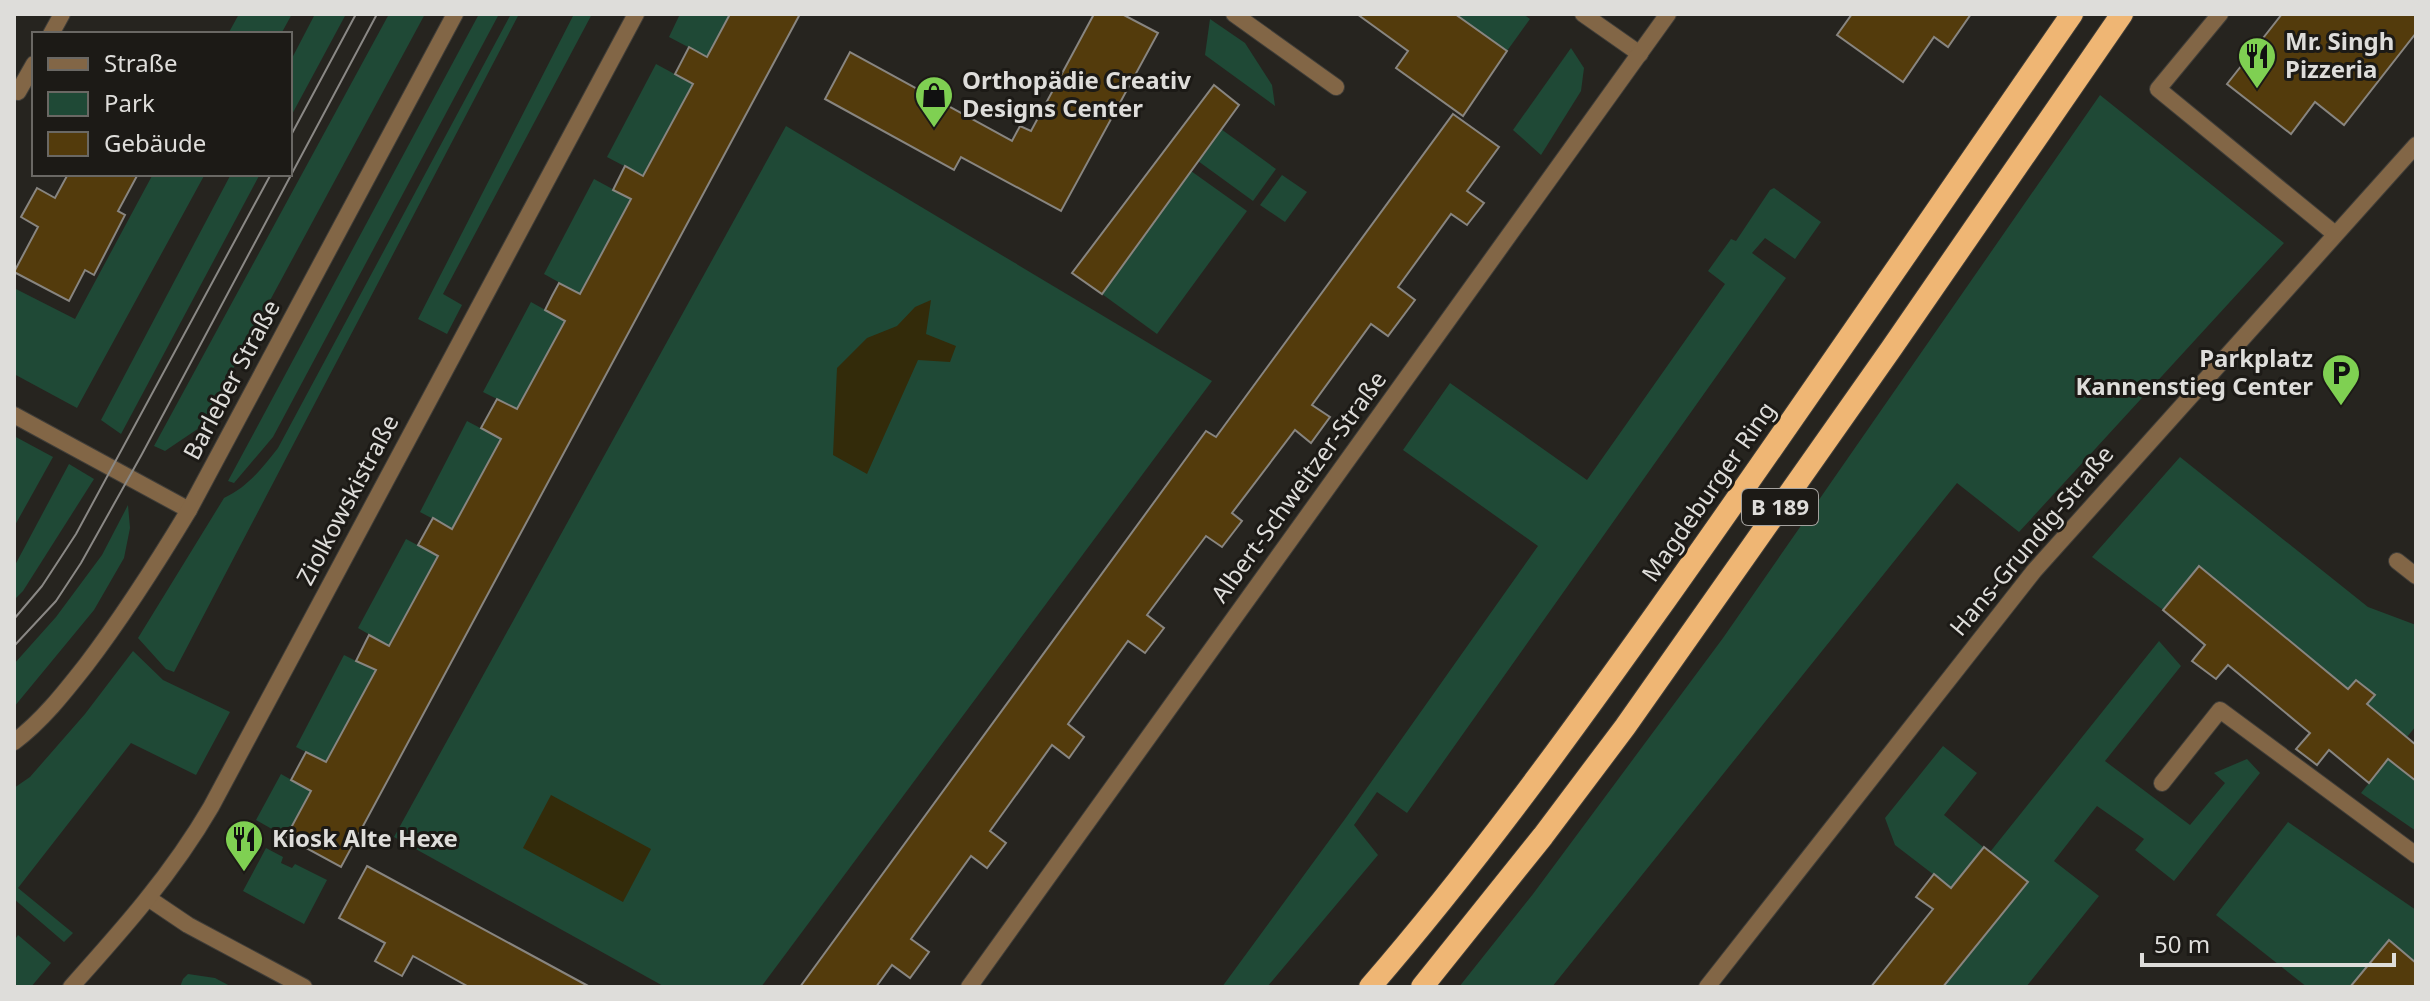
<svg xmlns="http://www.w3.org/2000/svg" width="2430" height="1001" viewBox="0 0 2430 1001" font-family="'Noto Sans',sans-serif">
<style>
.green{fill:#1f4936}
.sand{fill:#332b0a}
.building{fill:#533b0c;stroke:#888580;stroke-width:2}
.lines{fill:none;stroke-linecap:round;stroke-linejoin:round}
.service-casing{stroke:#403e39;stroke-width:18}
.minor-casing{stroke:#403e39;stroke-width:18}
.tertiary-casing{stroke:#403e39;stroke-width:18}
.trunk-casing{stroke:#403e39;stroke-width:24}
.service{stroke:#826646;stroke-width:16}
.minor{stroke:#826646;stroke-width:16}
.tertiary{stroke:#826646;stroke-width:16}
.trunk{stroke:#efb674;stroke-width:22}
.tram{stroke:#8a8885;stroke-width:2}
.labels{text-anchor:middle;stroke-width:6;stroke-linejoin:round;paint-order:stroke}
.shield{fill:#1c1a16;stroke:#a4a29f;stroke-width:2}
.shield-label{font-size:22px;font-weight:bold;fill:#deddda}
.poi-label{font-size:24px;font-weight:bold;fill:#deddda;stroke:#1c1a16;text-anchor:start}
.street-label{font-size:24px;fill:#deddda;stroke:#1c1a16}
</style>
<rect width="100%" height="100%" fill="#26241f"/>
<!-- green -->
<g class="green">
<path d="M239,14H292L281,34H228Z"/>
<path d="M315,14H346L290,118V62Z"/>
<path d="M389,14H425L202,426L165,451L154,446Z"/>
<path d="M479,14H499L273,437L234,483L228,481Z"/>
<path d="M511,14H519L174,672L166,669L138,638L224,498C248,487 262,468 278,448Z"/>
<path d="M574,14H592L443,294L462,305L447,334L418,319Z"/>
<path d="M680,14H730L707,57L669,37Z"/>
<path d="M1455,14H1523L1530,19L1507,51Z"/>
<path d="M1210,19L1245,43L1272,85L1275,106L1205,55Z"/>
<path d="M1571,48L1584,68L1581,91L1541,155L1513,130Z"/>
<path d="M656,64L693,84L643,176L607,157Z"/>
<path d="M2100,95L2284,243L2019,532L1957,483L1552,987H1459L1533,894L1723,638Z"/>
<path d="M786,126L1212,381L761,987H665L394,837Z"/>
<path d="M1221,129L1276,169L1253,201L1198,161Z"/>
<path d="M1191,171L1247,211L1157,334L1102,294Z"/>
<path d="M153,174H205L77,408L14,374V288L75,319Z"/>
<path d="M231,174H260L121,434L101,420Z"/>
<path d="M1282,175L1307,192L1285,222L1260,205Z"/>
<path d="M594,179L631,199L580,294L544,274Z"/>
<path d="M1774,188L1821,222L1795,259L1765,238L1752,253L1786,278L1407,813L1377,792L1354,825L1378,855L1267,987H1222L1345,819L1538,546L1403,450L1450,383L1587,480L1725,284L1708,271L1731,239L1736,241L1770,190Z"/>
<path d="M531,302L565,321L517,409L483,392Z"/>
<path d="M467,421L501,439L452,529L420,512Z"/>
<path d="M14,436L53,457L14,527Z"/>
<path d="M2180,457L2368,607L2416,625V726L2407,737L2199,566L2163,610L2092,557Z"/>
<path d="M69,464L94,479L23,591L14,600V567Z"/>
<path d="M128,505L130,528L124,558L94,610L14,707V664L56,617L102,555Z"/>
<path d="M406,539L438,556L389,646L358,628Z"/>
<path d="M2159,641L2181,666L2105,761L2190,825L2225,783L2214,773L2247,759L2260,773L2174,881L2135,850L2144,839L2097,806L2054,861L2099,896L2026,987H1944L2028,882L1990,852Z"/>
<path d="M133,651L163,680L230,712L196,775L131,743L18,888L73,933L64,942L14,899V788L30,777L85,714Z"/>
<path d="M344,655L376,671L326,762L296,747Z"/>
<path d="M1943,746L1977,773L1944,815L1983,847L1951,888L1895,845L1885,818Z"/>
<path d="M2388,759L2416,781V831L2361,793Z"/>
<path d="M281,774L311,791L286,837L256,820Z"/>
<path d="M2288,822L2416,910V987H2307L2216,915Z"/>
<path d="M266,848L283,857L281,863L292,868L295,864L327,880L304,924L243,891Z"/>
<path d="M18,935L51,963L31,987H14V941Z"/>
<path d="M188,974L215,978L232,987H180L183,979Z"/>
</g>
<!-- sand -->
<g class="sand">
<path d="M931,300L926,334L956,346L950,362L918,360L867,474L833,455L837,368L867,338L897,326L915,307Z"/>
<path d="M551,795L651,849L623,902L523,848Z"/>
</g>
<!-- building -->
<g class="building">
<path d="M730,14H800L341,867L286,837L311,791L291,780L306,752L326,762L376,670L356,661L369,635L389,646L438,556L418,545L433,518L452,529L501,439L481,428L497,399L517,409L565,321L545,310L552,296L559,283L580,294L631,199L613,190L625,166L643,176L693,84L675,74L689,47L707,57Z"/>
<path d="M1094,14H1122L1158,33L1061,211L961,157L954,170L825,99L850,52L1012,141L1020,126L1031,131Z"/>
<path d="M1357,14H1455L1507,51L1463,116L1396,68L1408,51Z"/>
<path d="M1852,14H1971L1948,47L1934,37L1903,82L1837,35Z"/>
<path d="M2282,14H2416V33L2344,125L2315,102L2291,134L2227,84Z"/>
<path d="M1214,85L1239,105L1102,294L1072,273Z"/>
<path d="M1453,114L1499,147L1467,191L1484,203L1467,225L1451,214L1398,287L1415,300L1388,336L1371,324L1312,405L1330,417L1311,443L1295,430L1232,513L1242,521L1222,547L1206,536L1147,615L1164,628L1145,653L1128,641L1068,724L1084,737L1069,758L1052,745L990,831L1006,843L987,868L971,856L911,939L929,952L910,978L892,965L876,987H800L1206,431L1216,437Z"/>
<path d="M68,174H138L118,211L125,215L94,275L85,270L69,301L14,272L38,227L21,217L37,188L55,198Z"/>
<path d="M2199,566L2348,689L2356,680L2375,695L2367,704L2416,745V781L2388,759L2369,783L2329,750L2317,765L2296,749L2310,733L2228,665L2216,679L2192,661L2205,645L2163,610Z"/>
<path d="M1984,847L2028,882L1943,987H1871L1933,909L1916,897L1934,874L1951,888Z"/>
<path d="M367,866L590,987H469L413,956L402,976L375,961L385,943L339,918Z"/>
<path d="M2389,940L2416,963V987H2350Z"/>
</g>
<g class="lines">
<!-- service casing -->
<g class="service-casing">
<g id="service">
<path d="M2220,14L2158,89L2335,234"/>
<path d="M2397,561L2416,576"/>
<path d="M2162,783L2220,710L2416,855"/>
</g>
</g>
<!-- minor casing -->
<g class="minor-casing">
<g id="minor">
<path d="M1234,14L1336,87"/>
<path d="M1583,14L1640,54"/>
<path d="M51,34L62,14"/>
<path d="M18,92L34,64"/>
<path d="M14,415L189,510"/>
<path d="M148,898L188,925L304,987"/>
<path d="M71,987C123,929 172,874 211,807L636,14"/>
<path d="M969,987L1668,14"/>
<path d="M1707,987L2034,571L2416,145"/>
</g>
</g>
<!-- tertiary casing -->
<g class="tertiary-casing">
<path id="tertiary" d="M14,742C42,721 64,693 86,665C124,615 157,563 189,510L455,14"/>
</g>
<!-- trunk casing -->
<g class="trunk-casing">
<g id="trunk">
<path d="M1370,987C1473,868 1566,740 1657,612C1798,414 1934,213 2072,14"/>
<path d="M1422,987L1543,836L1625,727L1891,349L2122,14"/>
</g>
</g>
<!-- service -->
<use href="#service" class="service"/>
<!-- minor -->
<use href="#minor" class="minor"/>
<!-- tertiary -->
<use href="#tertiary" class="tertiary"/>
<!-- trunk -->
<use href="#trunk" class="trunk"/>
<!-- tram -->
<g class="tram">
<path d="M290,137L356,14"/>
<path d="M14,619L42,586L76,534L271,174"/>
<path d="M14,646L56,601L81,563L142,454L377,14"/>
</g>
</g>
<!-- icons -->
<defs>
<g id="restaurant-pin" transform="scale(2)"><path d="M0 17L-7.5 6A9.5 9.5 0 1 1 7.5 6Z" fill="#7fd052" stroke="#1c1a16"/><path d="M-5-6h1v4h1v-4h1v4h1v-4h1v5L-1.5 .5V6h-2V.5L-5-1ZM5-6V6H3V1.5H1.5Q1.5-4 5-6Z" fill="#111"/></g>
<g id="shop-pin" transform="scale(2)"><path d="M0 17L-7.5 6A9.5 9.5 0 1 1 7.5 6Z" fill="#7fd052" stroke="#1c1a16"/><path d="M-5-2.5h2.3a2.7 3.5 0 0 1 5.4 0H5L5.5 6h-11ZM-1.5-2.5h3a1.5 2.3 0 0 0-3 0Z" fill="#111"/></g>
<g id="parking-pin" transform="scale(2)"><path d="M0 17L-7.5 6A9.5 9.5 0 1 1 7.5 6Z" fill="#7fd052" stroke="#1c1a16"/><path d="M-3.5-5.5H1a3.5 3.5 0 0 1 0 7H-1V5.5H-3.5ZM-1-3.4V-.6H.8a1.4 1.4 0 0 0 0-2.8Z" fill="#111"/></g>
</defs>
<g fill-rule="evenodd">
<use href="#restaurant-pin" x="2257" y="56"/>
<use href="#shop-pin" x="934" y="95"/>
<use href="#parking-pin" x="2341" y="373"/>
<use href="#restaurant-pin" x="244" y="839"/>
</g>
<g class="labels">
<!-- shield labels -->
<rect class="shield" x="1742" y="489" width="76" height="36" rx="6"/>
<g class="shield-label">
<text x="1780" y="515">B 189</text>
</g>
<!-- poi labels -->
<g class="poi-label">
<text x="2285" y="50">Mr. Singh<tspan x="2285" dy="28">Pizzeria</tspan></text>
<text x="962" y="89">Orthopädie Creativ<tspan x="962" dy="28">Designs Center</tspan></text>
<text x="2313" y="367" text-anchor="end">Parkplatz<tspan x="2313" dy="28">Kannenstieg Center</tspan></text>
<text x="272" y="847">Kiosk Alte Hexe</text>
</g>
<!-- street labels -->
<g class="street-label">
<text transform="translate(232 380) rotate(-62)" y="8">Barleber Straße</text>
<text transform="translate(1299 487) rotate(-54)" y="8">Albert-Schweitzer-Straße</text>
<text transform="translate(1709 492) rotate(-55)" y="8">Magdeburger Ring</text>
<text transform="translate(348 500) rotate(-62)" y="8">Ziolkowskistraße</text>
<text transform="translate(2032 541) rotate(-50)" y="8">Hans-Grundig-Straße</text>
</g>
</g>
<!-- border -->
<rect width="2430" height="1001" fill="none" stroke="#deddda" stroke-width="32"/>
<!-- legend -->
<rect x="32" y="32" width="260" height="144" fill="#1c1a16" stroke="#6a6864" stroke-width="2"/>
<rect x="48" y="58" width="40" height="12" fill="#826646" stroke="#6a6864" stroke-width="2"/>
<text x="104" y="72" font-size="24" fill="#deddda">Straße</text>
<rect x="48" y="92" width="40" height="24" fill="#1f4936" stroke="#6a6864" stroke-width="2"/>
<text x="104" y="112" font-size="24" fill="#deddda">Park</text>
<rect x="48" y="132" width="40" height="24" fill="#533b0c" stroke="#6a6864" stroke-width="2"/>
<text x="104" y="152" font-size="24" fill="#deddda">Gebäude</text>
<!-- scale -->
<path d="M2142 953v12h252v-12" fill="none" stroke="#deddda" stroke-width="4"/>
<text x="2154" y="953" font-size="24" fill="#deddda" stroke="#1c1a16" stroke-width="6" paint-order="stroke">50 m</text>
</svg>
